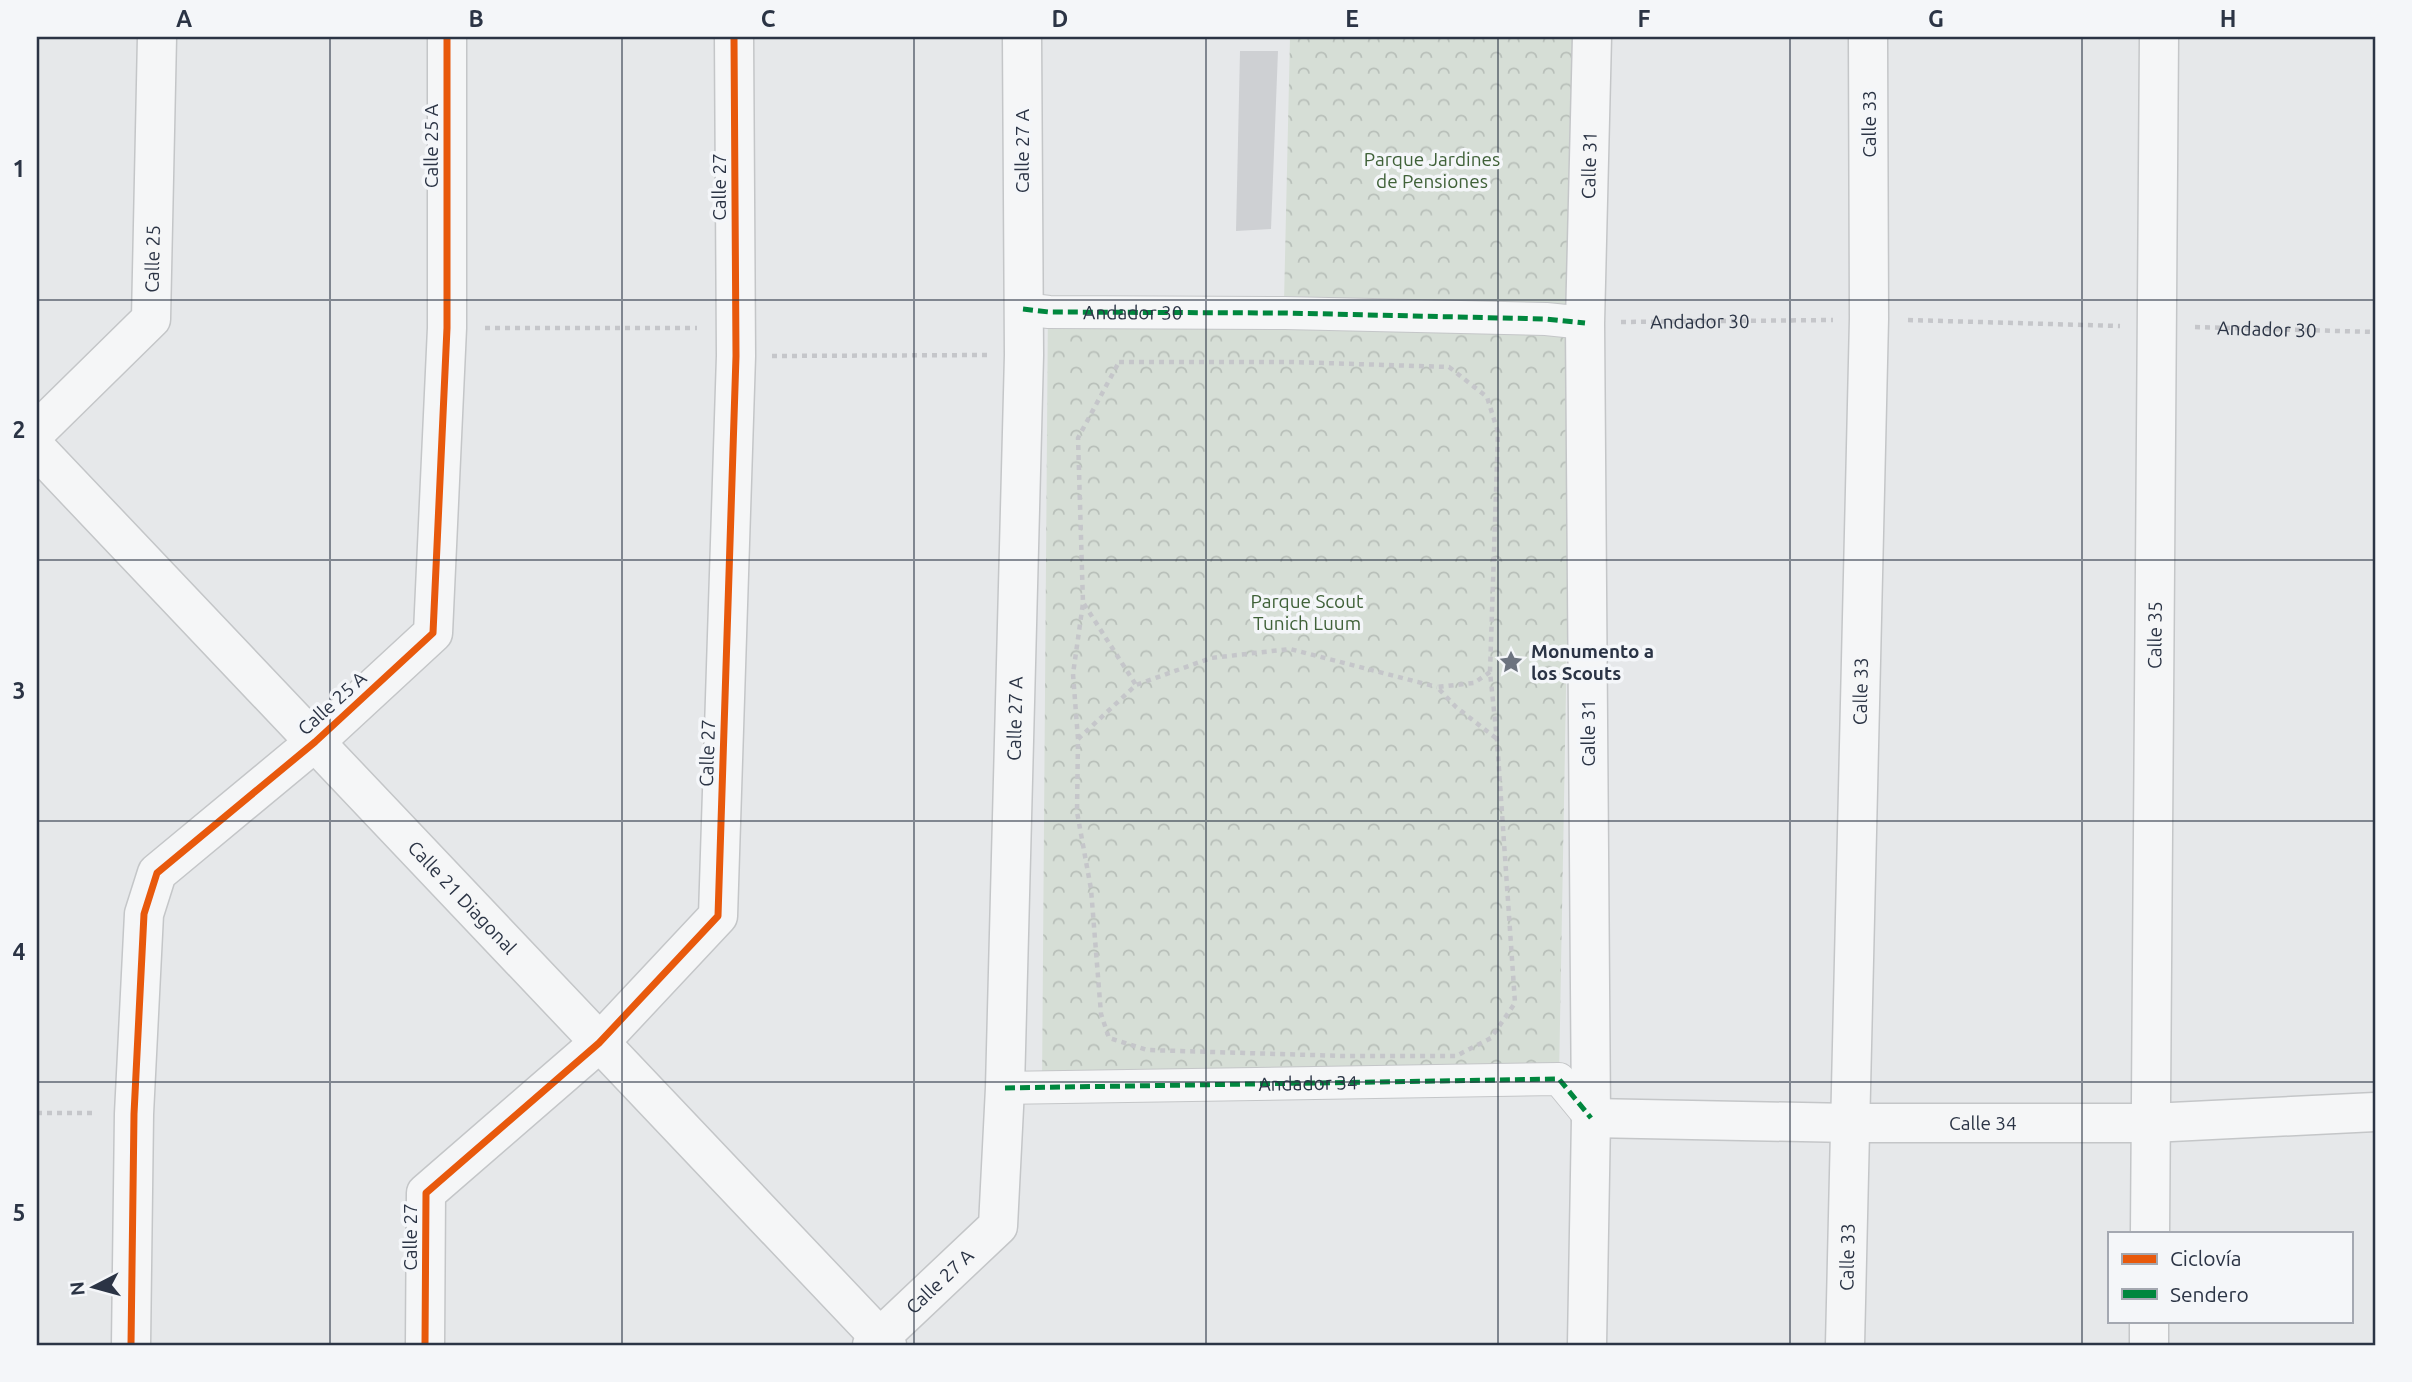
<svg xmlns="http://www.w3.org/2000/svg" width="2412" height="1382" font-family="Ubuntu,sans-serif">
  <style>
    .park { fill: url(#park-crowns) }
    .building { fill: #ced0d3 }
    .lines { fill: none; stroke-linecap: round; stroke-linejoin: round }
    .pedestrian-casing { stroke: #c4c6c8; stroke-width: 34 }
    .minor-casing { stroke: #c4c6c8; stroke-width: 41 }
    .tertiary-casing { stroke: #c4c6c8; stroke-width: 41 }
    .path { stroke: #c5c6ca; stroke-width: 4.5; stroke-dasharray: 5 5; stroke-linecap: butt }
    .pedestrian { stroke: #f5f6f7; stroke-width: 32 }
    .minor { stroke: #f5f6f7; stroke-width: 38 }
    .tertiary { stroke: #f5f6f7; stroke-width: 38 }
    .quiet { stroke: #00873e; stroke-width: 5; stroke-dasharray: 10 5; stroke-linecap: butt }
    .cycleway-casing { stroke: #f4f6f9; stroke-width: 11 }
    .cycleway { stroke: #e8590c; stroke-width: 7 }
    .grid { fill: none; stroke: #2b3445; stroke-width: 2; stroke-opacity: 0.55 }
    .labels { text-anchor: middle; stroke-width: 7; stroke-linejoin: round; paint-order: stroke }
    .street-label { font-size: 19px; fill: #2b3445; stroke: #f4f6f9 }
    .park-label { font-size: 19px; fill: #3f6138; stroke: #f4f6f9 }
    .poi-label { font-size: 19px; font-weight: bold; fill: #2b3445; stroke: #f4f6f9; text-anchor: start }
    .neatline { fill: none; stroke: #2b3445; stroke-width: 2.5 }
    .grid-label { font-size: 23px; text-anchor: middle; font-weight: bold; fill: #2b3445 }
  </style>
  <defs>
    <pattern id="park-crowns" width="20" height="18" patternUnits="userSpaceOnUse" patternTransform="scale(1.75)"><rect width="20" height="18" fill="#d6ded6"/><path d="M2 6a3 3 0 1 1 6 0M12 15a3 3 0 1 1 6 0" fill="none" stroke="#b8bfb9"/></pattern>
  </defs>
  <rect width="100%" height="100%" fill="#e6e8ea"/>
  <path class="park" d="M1290,37H1581L1573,303L1559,1079L1042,1088L1048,301L1284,302Z"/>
  <path class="building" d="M1240,51H1278L1271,229L1236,231Z"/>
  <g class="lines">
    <g class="pedestrian-casing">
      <g id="pedestrian">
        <path id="s3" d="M1023,309L1049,312L1285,313L1546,319L1585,323"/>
        <path d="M1005,1088L1559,1079L1591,1118"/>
      </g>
    </g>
    <g class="minor-casing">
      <g id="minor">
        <path id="s4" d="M37,431L151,319L157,37"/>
        <path id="s5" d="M1591,1118L1850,1123H2151L2375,1112"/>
        <path id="s6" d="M2150,1233L2159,37"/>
        <path d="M131,1345L134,1114L144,914L157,873L315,742L433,633L447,328V37"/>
        <path d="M425,1345L426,1193L599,1043L718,916L736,356L734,37"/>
        <path id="s7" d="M872,1345L998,1226L1005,1088L1024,355L1022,37"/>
        <path id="s8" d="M1587,1345L1591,1118L1585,323L1592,37"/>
        <path id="s9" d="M1845,1345L1869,319L1868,37"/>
        <path d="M2149,1345V1321"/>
      </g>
    </g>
    <g class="tertiary-casing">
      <g id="tertiary">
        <path id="s10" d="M37,449L887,1345"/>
      </g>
    </g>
    <g class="path">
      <path d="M1908,320L2120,326"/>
      <path id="s1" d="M1621,322L1833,320"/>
      <path id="s2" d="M2195,327L2375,332"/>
      <path d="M485,328H697"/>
      <path d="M772,356L988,355"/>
      <path d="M1119,362H1292L1449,367L1487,397L1498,432L1490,672L1497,740L1515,1003L1491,1038L1456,1056H1344L1147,1050L1109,1038L1101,1014L1091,889L1077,812L1078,739L1073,674L1083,603L1078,438Z"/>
      <path d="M1084,604L1136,685"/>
      <path d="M1490,672L1474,683L1437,687L1456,707L1497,739"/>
      <path d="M1078,739L1136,685L1211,658L1290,649L1437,687"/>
      <path d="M37,1113H95"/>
    </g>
    <use href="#pedestrian" class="pedestrian"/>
    <use href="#minor" class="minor"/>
    <use href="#tertiary" class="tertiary"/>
    <g class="quiet">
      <path d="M1023,309L1049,312L1285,313L1546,319L1585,323"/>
      <path id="s11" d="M1005,1088L1559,1079L1591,1118"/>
    </g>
    <g class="cycleway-casing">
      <g id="cycleway">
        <path d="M131,1345L134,1114L144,914L157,873L315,742L433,633L447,328V37"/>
        <path d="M425,1345L426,1193L599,1043L718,916L736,356L734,37"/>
      </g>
    </g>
    <use href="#cycleway" class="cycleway"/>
  </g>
  <path class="grid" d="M330,37V1345M622,37V1345M914,37V1345M1206,37V1345M1498,37V1345M1790,37V1345M2082,37V1345M37,300H2375M37,560H2375M37,821H2375M37,1082H2375"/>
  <defs>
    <g id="sight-bare" transform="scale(1.89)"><path d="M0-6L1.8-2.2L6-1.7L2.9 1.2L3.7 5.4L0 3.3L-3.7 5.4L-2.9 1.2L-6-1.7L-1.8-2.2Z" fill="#6c737f" stroke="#f4f6f9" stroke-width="2.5" paint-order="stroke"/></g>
  </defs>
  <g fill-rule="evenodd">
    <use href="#sight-bare" x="1511" y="662"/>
  </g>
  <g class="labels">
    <g class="street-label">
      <text transform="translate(1869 124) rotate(-90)" y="7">Calle 33</text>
      <text transform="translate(431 146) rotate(-90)" y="7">Calle 25 A</text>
      <text transform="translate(1022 151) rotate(-90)" y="7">Calle 27 A</text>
      <text dy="7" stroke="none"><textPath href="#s8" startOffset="1180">Calle 31</textPath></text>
      <text transform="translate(719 187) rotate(-90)" y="7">Calle 27</text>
      <text dy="7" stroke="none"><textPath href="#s4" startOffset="220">Calle 25</textPath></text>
      <text dy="7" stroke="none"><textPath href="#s3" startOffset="110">Andador 30</textPath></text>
      <text dy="7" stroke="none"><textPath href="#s1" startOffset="79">Andador 30</textPath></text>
      <text dy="7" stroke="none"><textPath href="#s2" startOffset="72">Andador 30</textPath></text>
      <text dy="7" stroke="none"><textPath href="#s6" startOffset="598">Calle 35</textPath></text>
      <text dy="7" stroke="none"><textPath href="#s9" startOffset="654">Calle 33</textPath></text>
      <text transform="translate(332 703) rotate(-42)" y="7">Calle 25 A</text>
      <text dy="7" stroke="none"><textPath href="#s7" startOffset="681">Calle 27 A</textPath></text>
      <text transform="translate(1588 733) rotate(-90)" y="7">Calle 31</text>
      <text transform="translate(707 753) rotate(-88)" y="7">Calle 27</text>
      <text dy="7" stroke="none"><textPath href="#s10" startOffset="618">Calle 21 Diagonal</textPath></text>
      <text dy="7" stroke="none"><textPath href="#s11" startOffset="303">Andador 34</textPath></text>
      <text dy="7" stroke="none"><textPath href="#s5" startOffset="392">Calle 34</textPath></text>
      <text transform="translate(410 1237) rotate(-90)" y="7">Calle 27</text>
      <text dy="7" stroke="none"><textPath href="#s9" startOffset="88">Calle 33</textPath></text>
      <text dy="7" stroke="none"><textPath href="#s7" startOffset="93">Calle 27 A</textPath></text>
    </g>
    <g class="park-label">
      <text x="1432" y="166">Parque Jardines<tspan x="1432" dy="22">de Pensiones</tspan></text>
      <text x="1307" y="608">Parque Scout<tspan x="1307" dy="22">Tunich Luum</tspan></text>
    </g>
    <g class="poi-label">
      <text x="1531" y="658">Monumento a<tspan x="1531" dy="22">los Scouts</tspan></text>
    </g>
  </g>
  <rect width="2412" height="1382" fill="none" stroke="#f4f6f9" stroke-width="77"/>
  <rect x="2108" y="1232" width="245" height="91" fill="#f4f6f9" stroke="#a4a8b1" stroke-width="2"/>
  <rect x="2122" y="1254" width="35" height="10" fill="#e8590c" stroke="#a4a8b1" stroke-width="2"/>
  <text x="2170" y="1266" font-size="21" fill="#2b3445">Ciclovía</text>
  <rect x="2122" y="1289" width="35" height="10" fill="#00873e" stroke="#a4a8b1" stroke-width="2"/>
  <text x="2170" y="1302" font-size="21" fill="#2b3445">Sendero</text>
  <g transform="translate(94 1287) rotate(264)" stroke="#f4f6f9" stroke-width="5" paint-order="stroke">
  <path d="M0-5L12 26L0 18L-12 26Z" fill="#2b3445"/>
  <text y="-10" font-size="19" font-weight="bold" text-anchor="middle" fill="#2b3445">N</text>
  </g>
  <rect x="38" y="38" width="2336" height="1306" class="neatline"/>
  <g class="grid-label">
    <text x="184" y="27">A</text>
    <text x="476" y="27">B</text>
    <text x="768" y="27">C</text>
    <text x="1060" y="27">D</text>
    <text x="1352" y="27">E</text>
    <text x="1644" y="27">F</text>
    <text x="1936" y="27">G</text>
    <text x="2228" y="27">H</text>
    <text x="19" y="177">1</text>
    <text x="19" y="438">2</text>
    <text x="19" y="699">3</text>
    <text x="19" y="960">4</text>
    <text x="19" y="1221">5</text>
  </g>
</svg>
